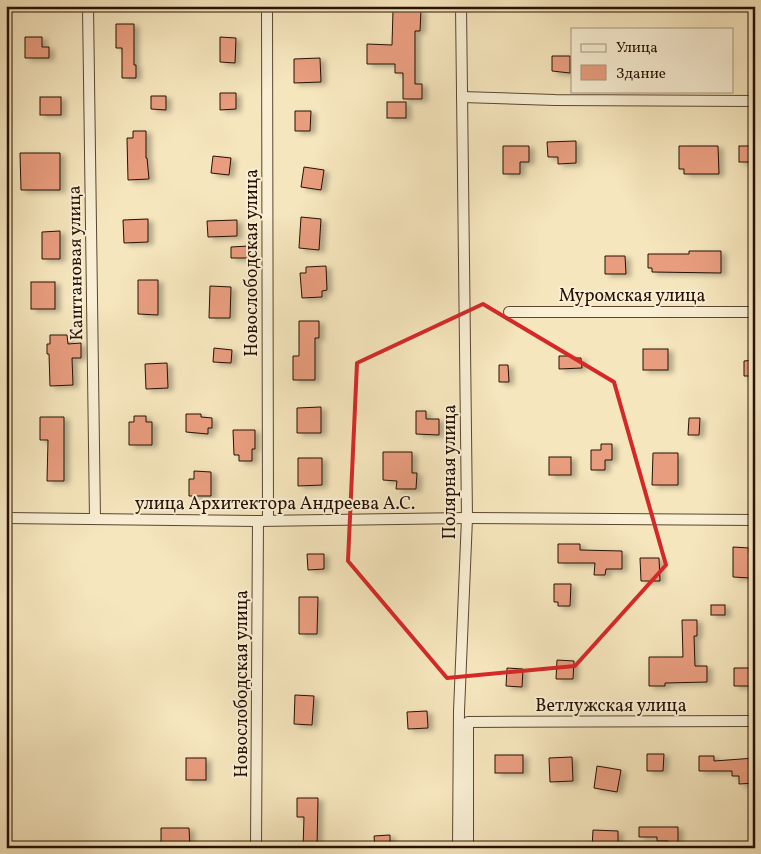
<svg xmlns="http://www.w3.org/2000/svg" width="761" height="854" font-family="Vollkorn,serif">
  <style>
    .building { fill: #e89d7e; stroke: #261002; filter: url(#shadow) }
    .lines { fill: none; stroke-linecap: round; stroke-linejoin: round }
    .street-casing { stroke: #5a4631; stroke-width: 12 }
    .street { stroke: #f9efd4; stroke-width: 10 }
    .marked { fill: none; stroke: #d62828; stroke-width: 4; stroke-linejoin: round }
    .labels { text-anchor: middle; stroke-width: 4; stroke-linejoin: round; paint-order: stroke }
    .street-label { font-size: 18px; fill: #261002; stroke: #f9efd4 }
  </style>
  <defs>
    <filter id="shadow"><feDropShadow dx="5" dy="2.5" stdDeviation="2.5" flood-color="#0004"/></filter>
  </defs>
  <rect width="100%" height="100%" fill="#f6e6bd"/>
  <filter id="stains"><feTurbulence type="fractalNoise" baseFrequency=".004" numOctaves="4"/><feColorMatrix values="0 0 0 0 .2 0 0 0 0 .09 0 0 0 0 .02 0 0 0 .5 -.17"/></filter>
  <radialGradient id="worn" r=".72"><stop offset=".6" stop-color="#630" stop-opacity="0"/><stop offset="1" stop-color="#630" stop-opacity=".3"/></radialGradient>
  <g class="building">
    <path d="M393,10H421L420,31H415V84H422V99H403V73H395V64H367V44L392,45Z"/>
    <path d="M116,24H134V65H136V78H122V48H116Z"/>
    <path d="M25,37H42V47H49V58H25Z"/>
    <path d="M220,37L236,38L235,63L220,62Z"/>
    <path d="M552,56H570V73L552,71Z"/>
    <path d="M320,58L321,82L294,83V59Z"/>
    <path d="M220,93H236V109L220,110Z"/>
    <path d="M151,96H166V110L151,109Z"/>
    <rect x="40" y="97" width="21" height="18"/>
    <rect x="387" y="102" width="19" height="16"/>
    <path d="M295,111H311L310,131H295Z"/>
    <path d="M133,131H146V158H147L149,179L128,180L127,138H133Z"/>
    <path d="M576,141V163L558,164V157H548L547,142Z"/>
    <path d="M503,146H529V162H520V174H503Z"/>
    <path d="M679,146H718L719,174H684V169H679Z"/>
    <rect x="739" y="146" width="16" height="16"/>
    <path d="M20,153H60V190H21Z"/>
    <path d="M213,156L231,158L229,175L211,173Z"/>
    <path d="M304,167L324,170L321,190L301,187Z"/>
    <path d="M301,217L321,219L319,250L299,248Z"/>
    <path d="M148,219V242L124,243L123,220Z"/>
    <path d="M237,220V236L208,237L207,221Z"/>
    <path d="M60,231V259H42V232Z"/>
    <path d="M249,246L250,258H231V247Z"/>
    <path d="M689,251H721V273L652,272V268H648V254H689Z"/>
    <path d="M605,256H625L626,274H605Z"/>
    <path d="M326,266L327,290L322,291V297L302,298L300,273H306V267Z"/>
    <path d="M138,280H158V315L138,314Z"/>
    <rect x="31" y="282" width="24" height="27"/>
    <path d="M210,286L231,287L230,318H209Z"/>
    <path d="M299,321H319V338H315V380H293V356H299Z"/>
    <path d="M50,335H67L68,344L81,343V358H72L73,385L50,386L49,354H47V344H50Z"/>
    <path d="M214,348L232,350L231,363L213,362Z"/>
    <rect x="643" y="349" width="25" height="21"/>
    <path d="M559,356H572V358H581L582,368L559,369Z"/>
    <path d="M755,360V376H744V361Z"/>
    <path d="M167,363L168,388L146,389L145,364Z"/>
    <path d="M499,365H508L509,382H499Z"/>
    <path d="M321,407V433H297V408Z"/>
    <path d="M416,411H426V419H439V435L416,434Z"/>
    <path d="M186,414H201V417L212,418V428H208V434L186,432Z"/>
    <path d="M134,416H146V422H152V445H129V422H134Z"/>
    <path d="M40,417H64V481H47L48,440H40Z"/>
    <path d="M689,418H700L699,435H688Z"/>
    <path d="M233,430H255V449H252V461H239V455H234Z"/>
    <path d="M601,444H612V460H605V470H591V450H601Z"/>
    <path d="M383,452H412V473H417L416,489H396L397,481L383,480Z"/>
    <path d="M653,453H678V485H652Z"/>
    <rect x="549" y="457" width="22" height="18"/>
    <path d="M298,458H322V485L298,486Z"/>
    <path d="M194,471L211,472V496H189V479H194Z"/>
    <path d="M558,544H580V550L622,551V569H606L605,575H594L595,563H558Z"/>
    <path d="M733,547L749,548V553H751L750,578L733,577Z"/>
    <path d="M307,554H324V569L308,570Z"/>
    <path d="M640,558H659L660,581H641Z"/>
    <path d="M554,584H571L570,606H558V602H554Z"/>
    <path d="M299,597H318L317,634H299Z"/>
    <rect x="711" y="605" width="14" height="10"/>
    <path d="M682,620H697V636H694L695,666H707V682L665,683V686H649V657H683Z"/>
    <path d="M557,660L574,661L573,679H556Z"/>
    <path d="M507,668L523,669L522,687L506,686Z"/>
    <path d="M734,668H750L751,686H734Z"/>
    <path d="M295,695L314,696L312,725L294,724Z"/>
    <path d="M427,711L428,728L408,729L407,712Z"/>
    <path d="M647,754H664L663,771H647Z"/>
    <rect x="495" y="755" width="28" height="18"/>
    <path d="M699,756H714V761L755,758V783L739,784V776H732V771H699Z"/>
    <path d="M572,757L573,781L550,782L549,758Z"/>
    <rect x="186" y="758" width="20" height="22"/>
    <path d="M597,766L621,770L617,792L594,788Z"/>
    <path d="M297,798H318L317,848H303L304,817H297Z"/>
    <path d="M639,827H678V848H668V841H657V837H639Z"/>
    <path d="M161,828H189L190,847H161Z"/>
    <path d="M593,830L618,831V844H609V848H592Z"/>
    <path d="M390,835V848H375L374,836Z"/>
  </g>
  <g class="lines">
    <g class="street-casing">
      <g id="street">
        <path d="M88,6L95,519"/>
        <path d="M267,6L268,520"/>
        <path d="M462,97L555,100L755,101"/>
        <path d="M509,312H755"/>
        <path d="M6,518L258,521L467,518L755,520"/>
        <path d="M256,848L258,521"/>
        <path d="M458,848L459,711L467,518L461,6"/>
        <path d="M468,848V722L755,721"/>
      </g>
    </g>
    <use href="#street" class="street"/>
  </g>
  <path class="marked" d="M483,304L614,382L666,565L575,666L447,678L348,561L357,363Z"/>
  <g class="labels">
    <g class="street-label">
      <text transform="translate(75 263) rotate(-91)" y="6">Каштановая улица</text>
      <text transform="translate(251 263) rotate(-90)" y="6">Новослободская улица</text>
      <text x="632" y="301">Муромская улица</text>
      <text transform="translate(449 472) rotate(-90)" y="6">Полярная улица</text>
      <text x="275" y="509">улица Архитектора Андреева А.С.</text>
      <text transform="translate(241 684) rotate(-90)" y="6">Новослободская улица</text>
      <text x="611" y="711">Ветлужская улица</text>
    </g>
  </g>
  <rect width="761" height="854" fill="none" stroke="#f6e6bd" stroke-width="25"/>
  <rect x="8" y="8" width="746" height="839" fill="none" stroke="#261002" stroke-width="2.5"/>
  <rect x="12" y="12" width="736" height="829" fill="none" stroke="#261002"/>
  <rect x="571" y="28" width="162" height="65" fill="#f9efd4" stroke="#a59680"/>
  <rect x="581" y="44" width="25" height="8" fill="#f9efd4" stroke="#a59680"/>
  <text x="616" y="52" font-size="15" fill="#261002">Улица</text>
  <rect x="581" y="65" width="25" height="15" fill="#e89d7e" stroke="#a59680"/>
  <text x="616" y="78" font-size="15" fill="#261002">Здание</text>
  <rect width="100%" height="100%" filter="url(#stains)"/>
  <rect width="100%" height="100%" fill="url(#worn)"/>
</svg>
